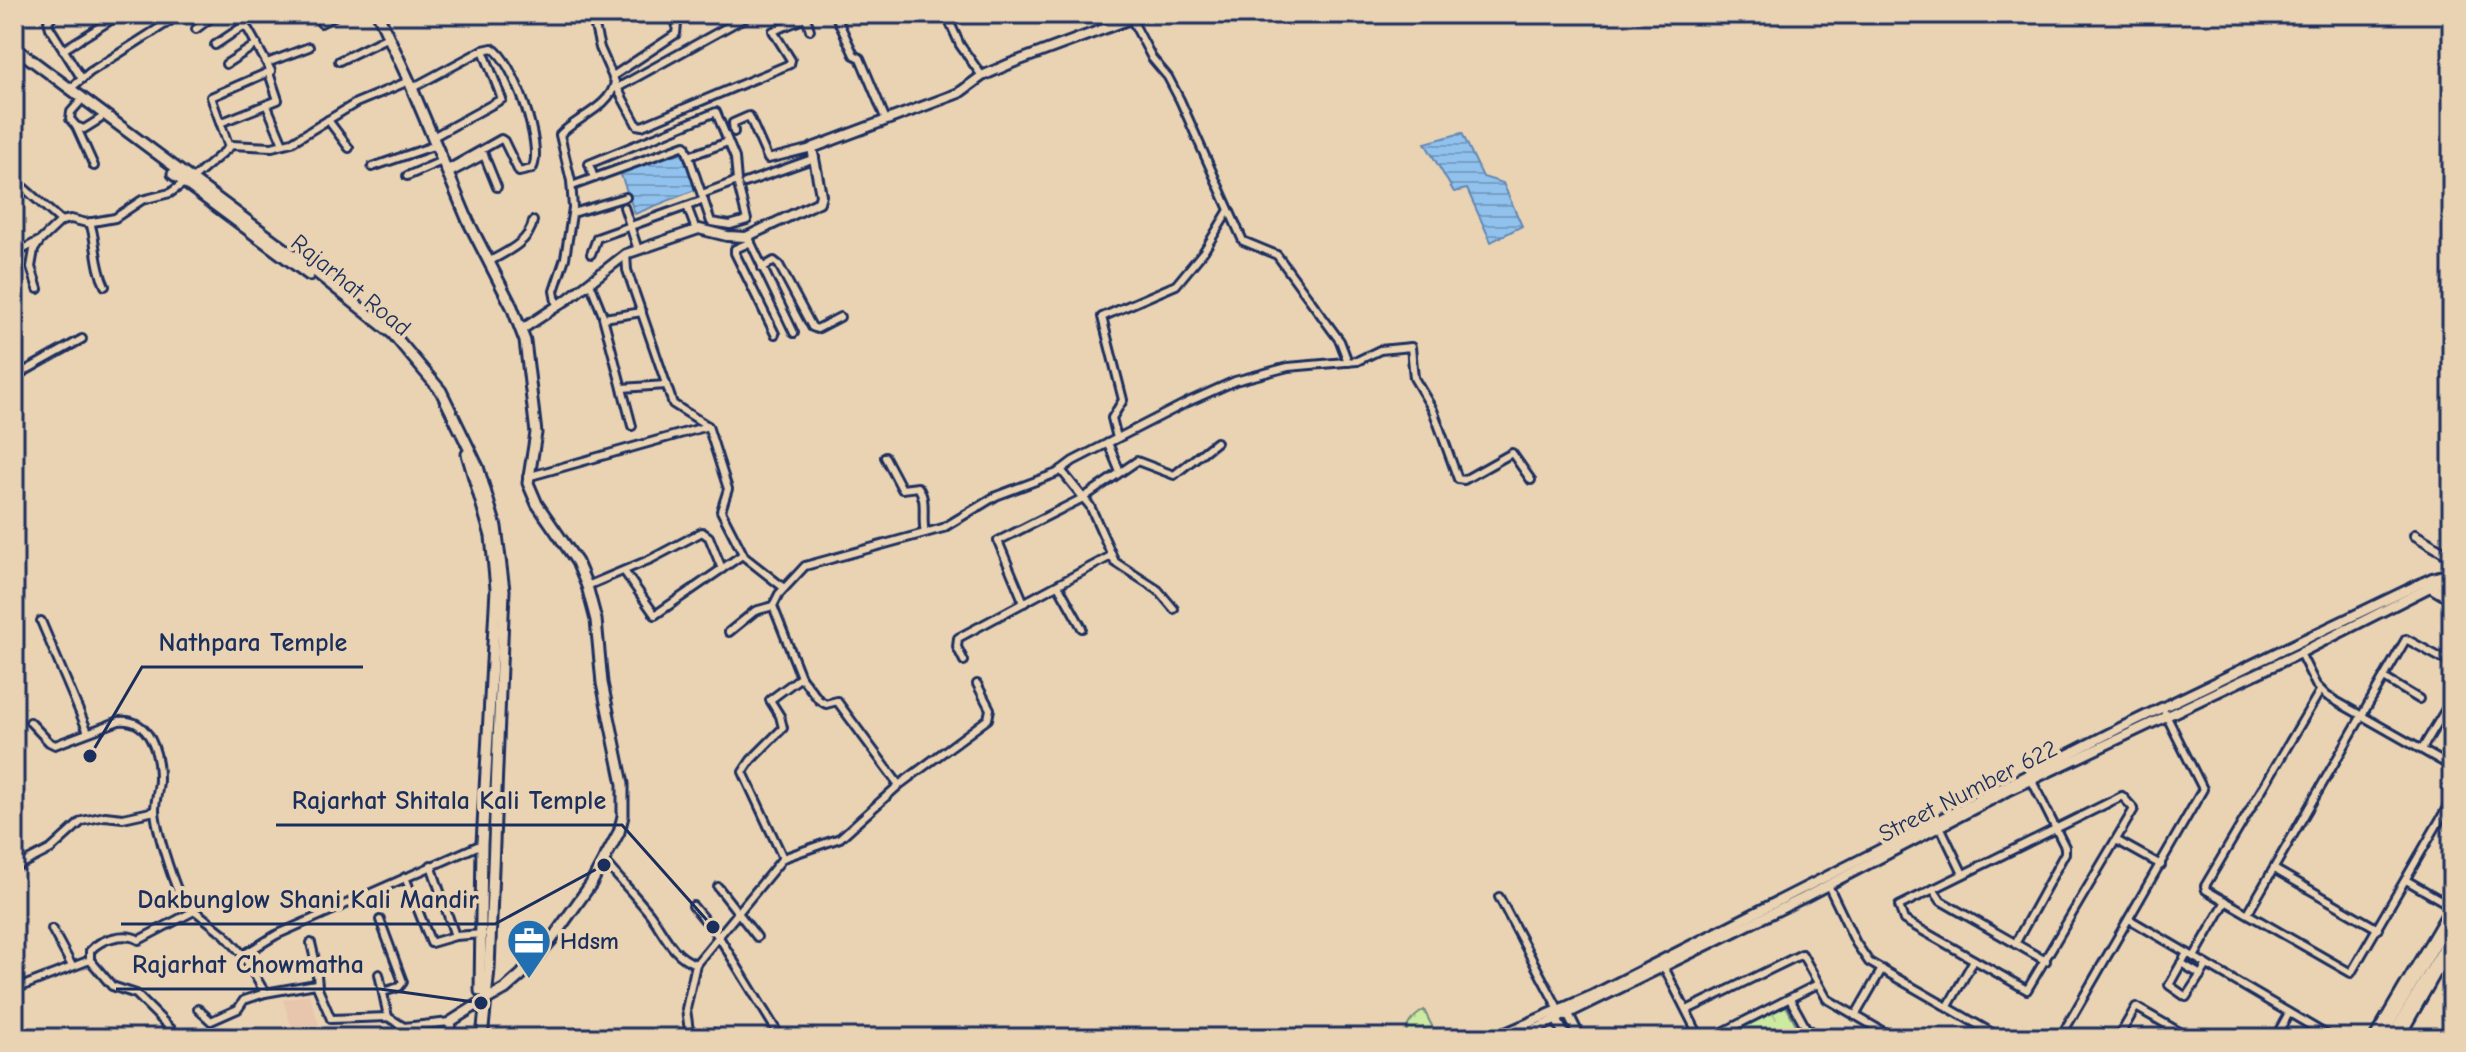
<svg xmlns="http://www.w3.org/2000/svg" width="2466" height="1052" font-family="'Comic Neue',sans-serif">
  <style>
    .built { fill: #e8c6ae }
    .park { fill: url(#park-crowns); stroke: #748c80; stroke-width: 2 }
    .water { fill: url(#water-rules); stroke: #6287b4; stroke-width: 2 }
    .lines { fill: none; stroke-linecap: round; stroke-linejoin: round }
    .street-casing { stroke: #1b2f5e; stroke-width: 12 }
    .secondary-casing { stroke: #1b2f5e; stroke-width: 14 }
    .primary-casing { stroke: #1b2f5e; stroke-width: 15 }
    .street { stroke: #ead3b3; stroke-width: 6 }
    .secondary { stroke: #ead3b3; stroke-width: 8 }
    .primary { stroke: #ead3b3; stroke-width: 9 }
    .labels { text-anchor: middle; stroke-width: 8; stroke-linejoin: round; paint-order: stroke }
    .street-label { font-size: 24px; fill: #1b2f5e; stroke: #ead3b3 }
    .poi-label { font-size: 24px; font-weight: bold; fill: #1b2f5e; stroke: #ead3b3; text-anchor: start }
    .leader { fill: none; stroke: #1b2f5e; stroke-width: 3 }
    .callout-dot { fill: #1b2f5e; stroke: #ead3b3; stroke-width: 3 }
    .callout-label { font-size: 26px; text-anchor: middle; font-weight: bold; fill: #1b2f5e; stroke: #ead3b3; stroke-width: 8; stroke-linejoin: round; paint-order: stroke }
  </style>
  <defs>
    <pattern id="park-crowns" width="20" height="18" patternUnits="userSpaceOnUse" patternTransform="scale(2)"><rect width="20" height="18" fill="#cdeaa1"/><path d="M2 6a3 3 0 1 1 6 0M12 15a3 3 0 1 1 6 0" fill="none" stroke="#afc98d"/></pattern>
    <pattern id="water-rules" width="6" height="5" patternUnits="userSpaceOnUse" patternTransform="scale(2)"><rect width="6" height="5" fill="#91c2ed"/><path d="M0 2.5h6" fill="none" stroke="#769ec3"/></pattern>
  </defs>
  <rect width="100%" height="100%" fill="#ead3b3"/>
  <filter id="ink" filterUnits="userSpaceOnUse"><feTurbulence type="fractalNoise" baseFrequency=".0125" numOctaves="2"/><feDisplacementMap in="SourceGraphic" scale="16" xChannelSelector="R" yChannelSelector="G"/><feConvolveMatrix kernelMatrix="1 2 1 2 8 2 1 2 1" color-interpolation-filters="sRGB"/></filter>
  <g filter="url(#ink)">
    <path class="built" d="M309,994L323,1036L295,1038L283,1000Z"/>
    <g class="park">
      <path d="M1786,1006L1799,1030L1794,1038H1722Z"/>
      <path d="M1424,1010L1438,1038H1406C1405,1024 1413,1017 1424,1010Z"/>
    </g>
    <g class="water">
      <path d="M1462,133L1483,177L1503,183L1522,226L1491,242L1467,189L1454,192L1425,143Z"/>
      <path d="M683,147L695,190L635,214L620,172Z"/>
    </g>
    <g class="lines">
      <g class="street-casing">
        <g id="street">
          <path d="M55,14L48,21L50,28L82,79"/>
          <path d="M835,14L854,55L860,58L886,120"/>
          <path d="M946,14L960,45L982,76"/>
          <path d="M806,17L810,30"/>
          <path d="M1131,18L1152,58L1168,77L1180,100L1243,241L1277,255L1340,341L1348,362"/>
          <path d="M321,23L338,14"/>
          <path d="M196,29L216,14"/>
          <path d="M215,45L245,25"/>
          <path d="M63,50L111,20"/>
          <path d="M339,61L388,37"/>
          <path d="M267,63L309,47"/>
          <path d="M226,64L257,44"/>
          <path d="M613,76L676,34L677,24L670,14"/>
          <path d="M615,84L637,125L642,126L790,64L791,60L773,31L806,18"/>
          <path d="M412,88L483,50L492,48C513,59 545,148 532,169L519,172L504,141L501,139L446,170"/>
          <path d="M617,88L751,14"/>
          <path d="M70,89L90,72L170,21L173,14"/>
          <path d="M79,103L71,112L70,119L76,126L84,129L100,119"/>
          <path d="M267,106L283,144"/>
          <path d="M328,120L349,148"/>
          <path d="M220,123L278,100L269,73"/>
          <path d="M76,126L94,166"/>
          <path d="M734,132L733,123L749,116L768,159L812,148"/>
          <path d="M433,137L502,99L483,50"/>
          <path d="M229,147L211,97L271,71L249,31L236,14"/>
          <path d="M689,156L728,142"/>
          <path d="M372,167L436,145"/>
          <path d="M448,174L484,155L497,187"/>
          <path d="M407,176L442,161"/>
          <path d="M594,178L589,164L716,112L735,158L737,181L702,194"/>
          <path d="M14,179L61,221"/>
          <path d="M189,182L232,145L272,147L292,142L356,103L409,81"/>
          <path d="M745,183L815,158"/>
          <path d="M572,186L685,145L711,222L730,225L747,220L737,181"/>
          <path d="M687,206L696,230"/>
          <path d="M624,207L638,250"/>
          <path d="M573,213L626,197"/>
          <path d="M90,222C97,244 95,266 105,286"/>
          <path d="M749,239L794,333"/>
          <path d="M751,242L735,249V253L775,334"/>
          <path d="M14,254L39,241"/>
          <path d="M591,254L597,238L704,200"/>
          <path d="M626,254L627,270L673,404L708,426L728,489L721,511L744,556"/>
          <path d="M488,262C505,253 530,242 533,221"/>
          <path d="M762,268L774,261L779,265L812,327L817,329L840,317"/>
          <path d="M590,283L604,318L642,312"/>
          <path d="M38,289L31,267L34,250L40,241L61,221L71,219L87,223L115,218L142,200L170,193L184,183"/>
          <path d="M557,307L554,291L565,258L573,208L571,181L560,135C575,118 611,107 615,82L600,48L592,14"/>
          <path d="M603,317L632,426"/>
          <path d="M14,377L82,339"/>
          <path d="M622,388L666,385"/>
          <path d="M1117,438L1112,418L1123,400L1102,317L1176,285L1204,251L1229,210"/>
          <path d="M1108,443L1120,472"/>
          <path d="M885,457L902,489L918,487C928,501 921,516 925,533"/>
          <path d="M1061,470L1090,506L1115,562L1158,590L1174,609"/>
          <path d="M527,477L708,426"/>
          <path d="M624,571L655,615L742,555L784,588"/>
          <path d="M1058,585L1082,628"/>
          <path d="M587,586L651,559L702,532L709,537L722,569"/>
          <path d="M1024,603L998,541L1083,498L1137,461L1174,475L1216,442"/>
          <path d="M41,621L88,732"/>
          <path d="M729,632L755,611L773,606"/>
          <path d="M2300,653L2316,685L2327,696L2452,767"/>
          <path d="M964,661L957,647L958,638L1111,556"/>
          <path d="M801,677L819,700L826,704L837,701L899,785"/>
          <path d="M2384,678L2419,699"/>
          <path d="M2320,691L2205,886L2206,890L2351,973L2452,799"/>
          <path d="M30,722L49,742L55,745L119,721C150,718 159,753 159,779C159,789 155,799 155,810C156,830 171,875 179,894L184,902L224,934L243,955"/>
          <path d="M2422,749L2452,699"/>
          <path d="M2122,796L2134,809L2027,990L1904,920L1899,906Z"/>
          <path d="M1940,826L1963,874"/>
          <path d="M2116,840L2161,865"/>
          <path d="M783,858L840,838L899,785L988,719L990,709L977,684"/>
          <path d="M604,861C619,879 636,896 650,914C664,933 672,956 696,964L783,858L743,772L751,760L783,728L780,716L770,700L801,677L773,606L779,594L805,566L943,528L996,496L1057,473L1073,461L1188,402L1235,381L1288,367L1357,361L1380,350L1411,347L1414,378L1433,410L1458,479L1464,480L1512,453L1531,480"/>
          <path d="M431,865L455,936"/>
          <path d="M14,868L51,849L82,821L105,816L123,818L155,811"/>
          <path d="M2274,869L2378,929"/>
          <path d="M405,877L431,943L455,936L483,934"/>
          <path d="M2406,880L2451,906"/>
          <path d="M1828,885L1856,943L1869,962L2001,1038"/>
          <path d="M718,887L757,937"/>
          <path d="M1933,889L1941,901L2046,961"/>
          <path d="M1499,897L1559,1010"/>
          <path d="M693,906L719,937L781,1038"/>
          <path d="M2248,913L2406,639L2452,664"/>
          <path d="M2129,919L2332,1038"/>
          <path d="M380,920L403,982L399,987L383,992"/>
          <path d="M52,929L72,966"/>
          <path d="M311,943L316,964L318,986"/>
          <path d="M2015,944L2065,853V847L2032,781"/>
          <path d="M2187,953L2169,985L2186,997L2207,965"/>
          <path d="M2194,957L2226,901"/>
          <path d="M90,960V951C101,938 126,932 139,940L194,911"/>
          <path d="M2181,963L2201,975"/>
          <path d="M1663,965L1700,1038"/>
          <path d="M379,974L388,1017"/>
          <path d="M14,985L23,986L90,960L112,986L136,994L180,1038"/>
          <path d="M1790,999L1806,1028L1823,1038"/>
          <path d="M1947,1008L1974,960"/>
          <path d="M198,1009L211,1021L238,1009L244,1000L265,993"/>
          <path d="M1687,1010L1802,954L1827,999L1894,1038"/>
          <path d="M1855,1016L1882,969"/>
          <path d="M450,1022L404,1027L388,1017L331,1019L316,984L265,993L243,955L276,935L482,844"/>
          <path d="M714,1033L716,1038"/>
          <path d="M690,1038L686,1009L696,964"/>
          <path d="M1711,1038L1818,984"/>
          <path d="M2060,1038L2203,789L2165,713"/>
          <path d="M2118,1038L2136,1007L2190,1038"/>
          <path d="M2275,1038L2289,1013"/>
        </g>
      </g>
      <g class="secondary-casing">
        <g id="secondary">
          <path d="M521,330L568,299L626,254L699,229L727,236L746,237L819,202L821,195L812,148L959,93L982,76L1012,63L1128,20L1131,14"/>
          <path d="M2415,535L2452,557"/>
          <path d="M2436,581L2452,591"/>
          <path d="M2430,587L2452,600"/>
          <path d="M1567,1012L1580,1038"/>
          <path d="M1555,1017L1566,1038"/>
          <path d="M450,1038V1022L480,1003"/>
          <path d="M1494,1038L1591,996L2122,727L2432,578L2443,575L2452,577"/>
          <path d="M1518,1038L1803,898L2008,791L2300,653L2438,583"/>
          <path d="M2374,1038L2452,905"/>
          <path d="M2399,1038L2452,945"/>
        </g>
      </g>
      <g class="primary-casing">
        <g id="primary">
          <path d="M378,14L409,81L468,221L512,307L525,341L536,433L528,483L537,504L577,562L587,586L596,620L602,683L623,784V816L619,832L591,884L552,939L521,975L505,989L480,1003"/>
          <path d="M14,47L312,269L393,334L441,391L478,467L496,527L504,590L489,969L482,1038"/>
          <path d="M173,174L309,275"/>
          <path d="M467,454L491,536L496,589L482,844L480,991"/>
          <path d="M2381,1038L2452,915"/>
          <path d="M2391,1038L2452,934"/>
        </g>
      </g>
      <use href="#street" class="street"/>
      <use href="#secondary" class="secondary"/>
      <use href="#primary" class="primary"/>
    </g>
  </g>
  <defs>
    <g id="office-pin" transform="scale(2.3)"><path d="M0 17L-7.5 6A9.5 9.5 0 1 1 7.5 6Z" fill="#1f6fb2" stroke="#ead3b3"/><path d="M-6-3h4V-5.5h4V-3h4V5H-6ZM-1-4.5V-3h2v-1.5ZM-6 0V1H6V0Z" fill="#fff"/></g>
  </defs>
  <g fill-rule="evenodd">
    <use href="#office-pin" x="529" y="941"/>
  </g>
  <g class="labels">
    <g class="street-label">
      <text transform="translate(351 285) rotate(39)" y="8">Rajarhat Road</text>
      <text transform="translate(1968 791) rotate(-27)" y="8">Street Number 622</text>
    </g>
    <g class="poi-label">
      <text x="560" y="949">Hdsm</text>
    </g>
  </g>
  <path class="leader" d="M90 756L142 667H363M713 927L622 825H276M604 865L495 924H121M481 1003L380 989H116"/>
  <g class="callout-dot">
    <circle cx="90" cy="756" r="8"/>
    <circle cx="713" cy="927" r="8"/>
    <circle cx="604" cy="865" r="8"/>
    <circle cx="481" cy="1003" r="8"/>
  </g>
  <g class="callout-label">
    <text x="253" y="651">Nathpara Temple</text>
    <text x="449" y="809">Rajarhat Shitala Kali Temple</text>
    <text x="308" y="908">Dakbunglow Shani Kali Mandir</text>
    <text x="248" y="973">Rajarhat Chowmatha</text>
  </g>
  <rect width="2466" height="1052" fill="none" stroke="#ead3b3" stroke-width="48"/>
  <rect x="24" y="24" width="2418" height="1004" fill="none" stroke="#1b2f5e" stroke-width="3" filter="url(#ink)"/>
</svg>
